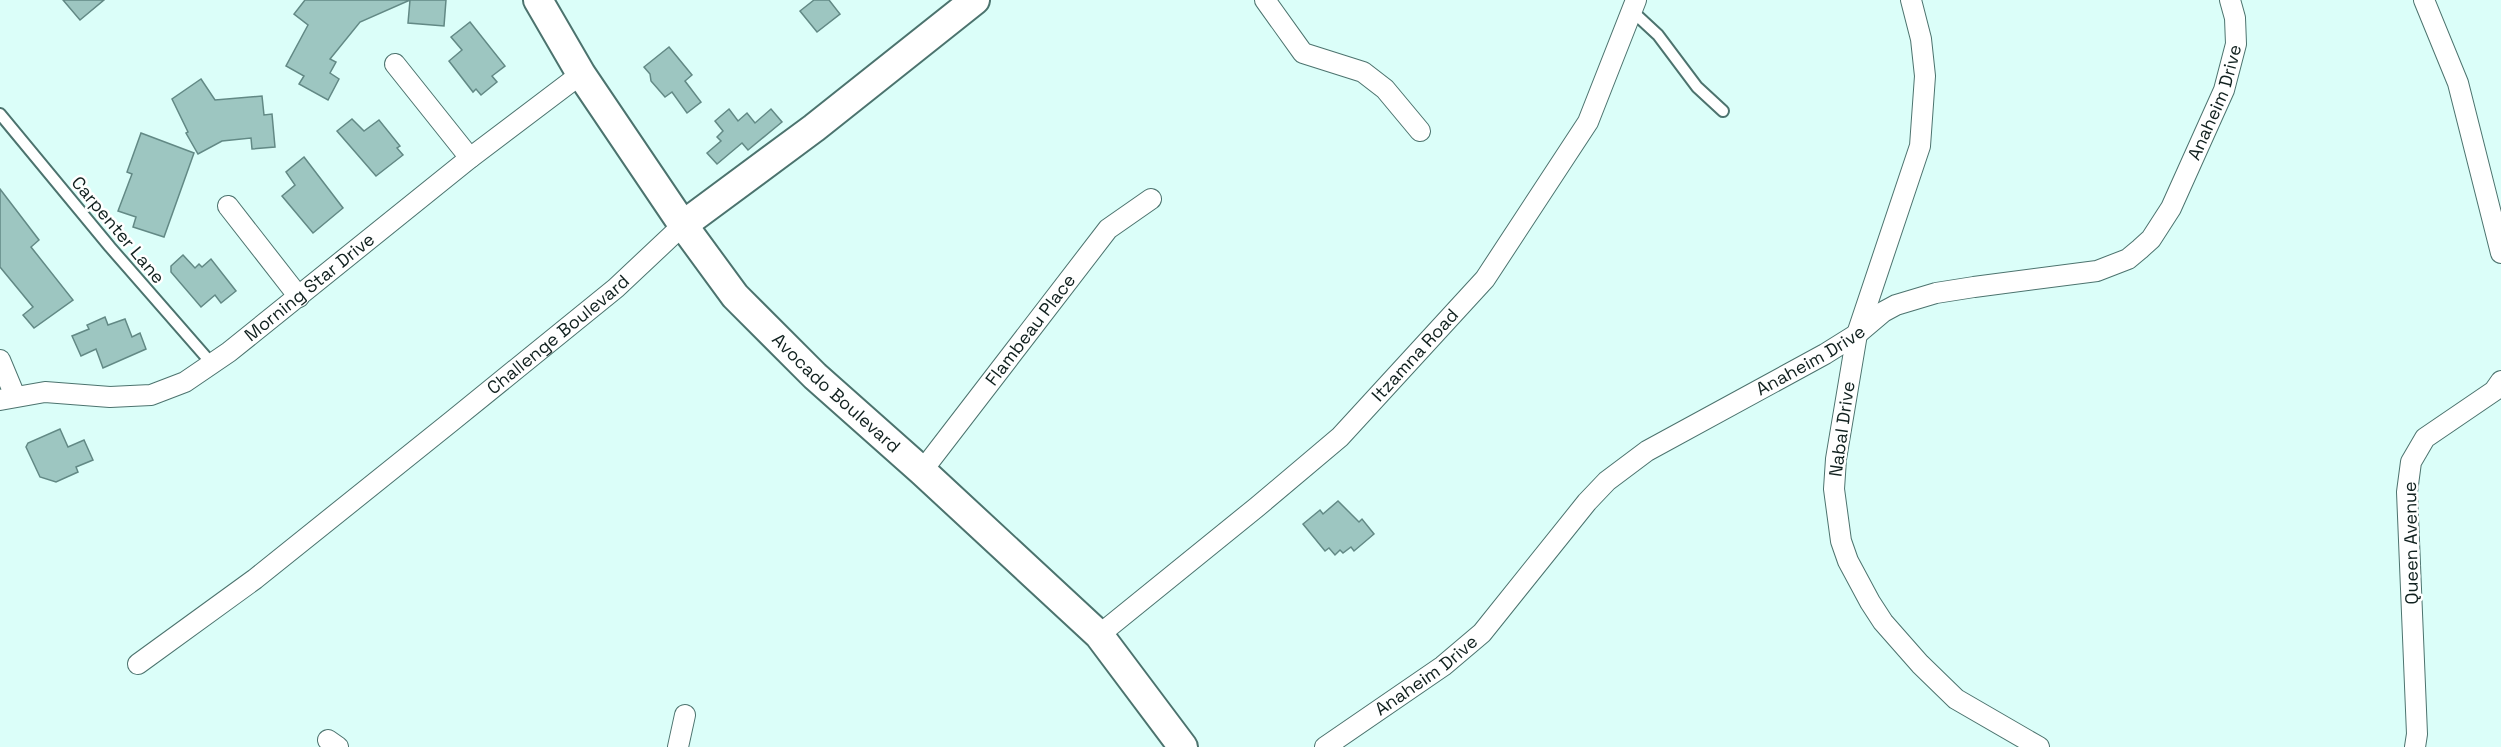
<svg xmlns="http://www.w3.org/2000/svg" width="2501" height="747" font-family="'Space Grotesk',sans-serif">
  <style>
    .building { fill: #9dc6c1; stroke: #628985; stroke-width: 1.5 }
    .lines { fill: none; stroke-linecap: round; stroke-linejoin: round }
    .lane-casing { stroke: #4c736e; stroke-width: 14 }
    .street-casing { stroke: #4c736e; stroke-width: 22 }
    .secondary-casing { stroke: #4c736e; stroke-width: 32 }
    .lane { stroke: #fff; stroke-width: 10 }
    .street { stroke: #fff; stroke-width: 20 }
    .secondary { stroke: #fff; stroke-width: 28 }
    .labels { text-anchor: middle; stroke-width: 5; stroke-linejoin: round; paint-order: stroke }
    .street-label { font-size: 18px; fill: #10201e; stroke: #fff }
  </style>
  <rect width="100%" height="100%" fill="#dbfef9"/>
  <g class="building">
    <path d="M63,0H104L80,20Z"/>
    <path d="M305,0H446L444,26L408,23L410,0L360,22L330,59L336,62L330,73L339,79L328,100L299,84L304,76L286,66L308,25L294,14Z"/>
    <path d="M814,0H829L840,14L817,32L800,11Z"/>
    <path d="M470,22L505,66L492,76L497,82L481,95L476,89L473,92L449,61L462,50L451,37Z"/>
    <path d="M669,47L692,75L685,81L701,102L687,113L672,92L665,97L651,81L650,74L644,67Z"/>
    <path d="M201,79L215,100L262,96L264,115L272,114L275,147L252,149L251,138L222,141L198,154L186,133L188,132L172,99Z"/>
    <path d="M729,109L738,121L747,113L755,123L771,109L782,122L748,150L742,143L717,164L707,153L721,141L717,137L723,131L715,121Z"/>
    <path d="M352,119L364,131L379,120L400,146L397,148L403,155L376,176L337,131Z"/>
    <path d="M141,133L194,153L164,237L133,227L136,217L118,211L132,174L127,172Z"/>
    <path d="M304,157L343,208L313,233L282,196L295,185L286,172Z"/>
    <path d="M0,189L39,240L31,247L73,300L34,328L23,315L33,307L0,267Z"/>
    <path d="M183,255L195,268L199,264L202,267L211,259L236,291L221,303L215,295L201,307L171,272V266Z"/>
    <path d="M105,317L108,325L125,319L132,337L140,333L146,349L103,368L96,349L81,356L72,336L89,329L87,325Z"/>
    <path d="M60,429L68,447L84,440L93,460L76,467L78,472L56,482L40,477L26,447L28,443Z"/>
    <path d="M1338,501L1359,522L1362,519L1374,534L1354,551L1351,547L1343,553L1340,550L1335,555L1329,548L1325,551L1303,524L1320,510L1323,514Z"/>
  </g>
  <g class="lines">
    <g class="lane-casing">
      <g id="lane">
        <path d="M1631,10L1658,35L1697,87L1723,111"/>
        <path d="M0,114L110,247L213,365"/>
      </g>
    </g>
    <g class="street-casing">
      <g id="street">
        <path d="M1265,0L1303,53L1363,72L1385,89L1420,131"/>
        <path d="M1911,0L1921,39L1925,76L1920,146L1857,334L1836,459L1834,489L1841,541L1848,561L1870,602L1883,622L1920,664L1956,699L2039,747"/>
        <path d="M2424,0L2458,83L2501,253"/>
        <path d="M395,64L470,158"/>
        <path d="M228,206L299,297"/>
        <path d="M0,360L15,396"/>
        <path id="s1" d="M0,400L45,392L110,397L151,395L185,382L229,352L470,158L581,74"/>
        <path id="s2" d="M922,471L1108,229L1151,199"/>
        <path id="s3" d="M1099,635L1257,507L1340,437L1485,279L1588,122L1636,0"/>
        <path id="s4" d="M138,664L255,579L452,421L616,288L683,225"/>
        <path d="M328,740L338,747"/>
        <path d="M678,747L685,715"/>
        <path id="s5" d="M1325,747L1443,666L1482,633L1587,502L1607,481L1647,451L1825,354L1857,334L1883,312L1896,305L1936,293L1974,287L2097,271L2128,259L2140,249L2151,239L2171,208L2224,90L2236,44L2235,18L2230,0"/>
        <path d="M2415,747L2417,734L2407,492L2411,462L2425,438L2494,391L2501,381"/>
      </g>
    </g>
    <g class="secondary-casing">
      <g id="secondary">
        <path id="s6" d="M538,0L581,74L683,225L735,296L815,376L922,471L1099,635L1183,747"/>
        <path d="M683,225L814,128L975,0"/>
      </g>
    </g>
    <use href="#lane" class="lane"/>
    <use href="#street" class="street"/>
    <use href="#secondary" class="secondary"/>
  </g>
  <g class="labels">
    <g class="street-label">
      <text dy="6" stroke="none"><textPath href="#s5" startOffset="1150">Anaheim Drive</textPath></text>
      <text transform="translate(118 230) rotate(50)" y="6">Carpenter Lane</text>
      <text dy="6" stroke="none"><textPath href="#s1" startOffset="345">Morning Star Drive</textPath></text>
      <text dy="6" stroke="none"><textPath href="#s2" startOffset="178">Flambeau Place</textPath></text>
      <text dy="6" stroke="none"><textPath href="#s4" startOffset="534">Challenge Boulevard</textPath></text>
      <text dy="6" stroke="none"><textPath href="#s3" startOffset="423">Itzamna Road</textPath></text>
      <text dy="6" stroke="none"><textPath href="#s5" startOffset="628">Anaheim Drive</textPath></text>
      <text dy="6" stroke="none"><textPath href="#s6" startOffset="496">Avocado Boulevard</textPath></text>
      <text transform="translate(1842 429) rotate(-82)" y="6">Nabal Drive</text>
      <text transform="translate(2411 543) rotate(-91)" y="6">Queen Avenue</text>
      <text dy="6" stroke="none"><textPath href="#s5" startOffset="124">Anaheim Drive</textPath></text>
    </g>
  </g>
</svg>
